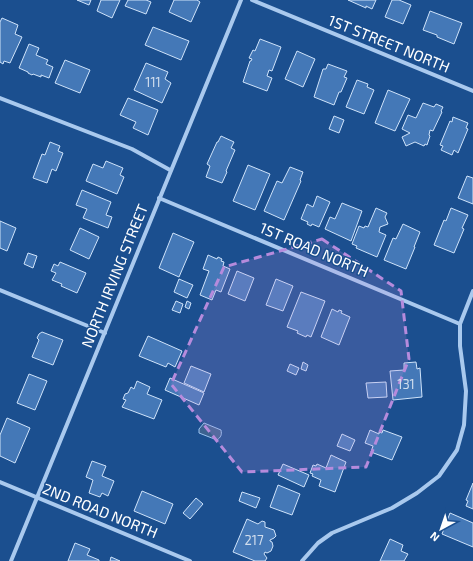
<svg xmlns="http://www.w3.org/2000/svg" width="473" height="561" font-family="'Exo 2',sans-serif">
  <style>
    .water { fill: #3c6290; stroke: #9cc4f0 }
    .building { fill: #4478b7; stroke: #cfe3fa }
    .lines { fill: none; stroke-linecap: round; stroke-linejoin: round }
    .street { stroke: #a9c9ee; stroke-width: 4 }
    .marked { fill: #b68bdc; fill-opacity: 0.2; stroke: #b68bdc; stroke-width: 3; stroke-dasharray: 8 5; stroke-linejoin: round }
    .labels { text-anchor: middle; stroke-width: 3; stroke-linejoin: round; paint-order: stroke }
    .number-label { font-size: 13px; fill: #d0dded }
    .street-label { font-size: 15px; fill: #fff; stroke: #1b4f8f }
  </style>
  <rect width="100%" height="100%" fill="#1b4f8f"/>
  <path class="water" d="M204,423L221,430C222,435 221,437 217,440L199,433V429Z"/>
  <g class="building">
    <path d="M77,0H91L89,5Z"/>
    <path d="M101,0H120L112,18L97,11Z"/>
    <path d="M128,0H146L151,2L146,14L125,6Z"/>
    <path d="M174,0H197L200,2L191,22L169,12Z"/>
    <path d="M348,0H376L372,9L366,6V8Z"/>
    <path d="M392,0H399L411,5L403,24L385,17Z"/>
    <path d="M430,11L462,23L454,44L437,37V35L423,30Z"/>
    <path d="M2,18L18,25L15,34L22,37L10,63L4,61L3,64L0,62V22Z"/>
    <path d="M153,27L189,41L181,60L145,45Z"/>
    <path d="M260,39L281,47L272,71L269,70L267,76L272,78L267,91L243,82L250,61H251L252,59L249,58L253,50L255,51Z"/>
    <path d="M29,44L39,48L36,55L48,60L46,64L53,67L49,78L41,75V77L33,74L32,75L28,73V72L19,68Z"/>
    <path d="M297,51L315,59L303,87L285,79Z"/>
    <path d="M65,60L90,70L80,93L55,83Z"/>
    <path d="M146,63L168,72L165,79L171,83L162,103L134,90Z"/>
    <path d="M328,64L347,71L344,77L347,78L341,92H339L334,105L314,97L323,69H326Z"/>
    <path d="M357,80L368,84L367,87L374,90L364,114L346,107Z"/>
    <path d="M388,90L410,99L395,131L375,123Z"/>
    <path d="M128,98L158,110L148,135L133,128L136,122L120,115Z"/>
    <path d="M423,103L434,107L436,104L443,107L441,111L442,112L433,131L430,130L429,135L430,136L427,145L425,144L424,146L415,142L406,146L402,137L410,133L402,129L408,115L416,118Z"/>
    <path d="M334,116L344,120L339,133L329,129Z"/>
    <path d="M453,117L468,123L466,128L468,129L458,153L454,150L452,155L441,150L443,146L440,145L450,121L452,122Z"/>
    <path d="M221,136L234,142L231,148L235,150L226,171L227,172L222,183L206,177L210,166L207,164L217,142H218Z"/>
    <path d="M50,142L60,146L58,151L63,153L56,171L52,169L47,183L33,178L42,154L45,155Z"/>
    <path d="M106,161L123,168L120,175L124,177L117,194L86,181L93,164L103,168Z"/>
    <path d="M248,165L270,174L255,210L233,201Z"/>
    <path d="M290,167L303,172L300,180L301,181L284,220L264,211L277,181L282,183Z"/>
    <path d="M467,176L473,178V204L458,198Z"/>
    <path d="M82,190L111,202L106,215L112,217L108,228L83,218L87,209L76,205Z"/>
    <path d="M317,196L330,202L319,227L312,224L311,226L307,224L308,222L301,219L307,204L313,207Z"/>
    <path d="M342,203L362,211L351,241L325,229L330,217L335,219Z"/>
    <path d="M376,208L387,213L385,217L388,224L380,227L379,232L386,235L377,257L356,248L357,246L352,244L359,226L364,228L365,226L368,227Z"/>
    <path d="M451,208L468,215L462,228L464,229L454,253L434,245L444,220L446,221Z"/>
    <path d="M0,221L16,228L7,251L0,248Z"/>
    <path d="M403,224L420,232L414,247H415L406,269L384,260L393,238L396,239Z"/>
    <path d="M80,228L99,237L89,259L70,250Z"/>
    <path d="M173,233L194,242L179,277L159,268Z"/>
    <path d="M28,253L37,256L33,268L24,264Z"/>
    <path d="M208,255L217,259L218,257L222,259L221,261L224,262L223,266L230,269L221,292L216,290L212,300L200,295L209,271L203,269Z"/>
    <path d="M60,262L86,273L77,293L61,286L62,284L52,280L56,273L51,271L54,264L58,266Z"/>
    <path d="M237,271L254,278L245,301L228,294Z"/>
    <path d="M179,279L193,285L187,298L174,292Z"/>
    <path d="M276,279L293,286L283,311L266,305Z"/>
    <path d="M301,292L325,301L311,337L307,335L306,337L297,333L298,331L287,327Z"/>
    <path d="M176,301L183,304L180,313L172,310Z"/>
    <path d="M187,301L191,303L189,309L185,307Z"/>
    <path d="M332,309L338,312L339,310L342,311L341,313L350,317L339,345L321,337Z"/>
    <path d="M42,332L63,340L53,365L32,357L39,340L37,338L39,334Z"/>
    <path d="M148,336L182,351L175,367L168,363L166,367L139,356Z"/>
    <path d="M303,362L308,365L306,371L301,369Z"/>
    <path d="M416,362L417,369L420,368L422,397L393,400L390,371L404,370V363Z"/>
    <path d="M290,364L299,368L296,375L287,371Z"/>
    <path d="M191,366L211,374L204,392L184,383Z"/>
    <path d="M29,374L47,381L35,410L17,403Z"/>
    <path d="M170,378L204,393L199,405L165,390Z"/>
    <path d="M137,381L150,387L147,394L162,400L154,419L122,407L126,400L123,399L125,394L128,393L131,387L134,389Z"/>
    <path d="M386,382L387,397L368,398L366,383Z"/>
    <path d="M7,418L30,428L15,463L0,456V435Z"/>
    <path d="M370,430L379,434V432L382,433L383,430L402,437L392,460L371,452L373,446L365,443Z"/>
    <path d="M342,434L355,440L350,451L337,446Z"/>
    <path d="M331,455L346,462L335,492L319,486L321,480L312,476L313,474L310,473L313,465L316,466L317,464L326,468Z"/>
    <path d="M92,461L106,466L102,476L114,481L108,496L102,493L100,497L89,493L93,480L86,477Z"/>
    <path d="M283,464L309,475L304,487L278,475Z"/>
    <path d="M473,483V509L466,506L468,501L466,500Z"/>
    <path d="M278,485L300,494L292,515L270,507Z"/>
    <path d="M142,491L173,504L165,524L134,511Z"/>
    <path d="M242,492L260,498L256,508L239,501Z"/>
    <path d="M196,498L203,504L190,519L183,513Z"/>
    <path d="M450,513L473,523V547L442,534Z"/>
    <path d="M247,519L258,524L262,521L265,522V527L274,530L276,536L274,538L270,540V541L272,542L273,546L271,551L267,553L265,552L264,554L267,558L265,561H255L233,552Z"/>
    <path d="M390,539L403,545L401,551L408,554L404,561H380Z"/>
    <path d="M75,543L90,549L87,555L99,560V561H68Z"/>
    <path d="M111,557L120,561H110Z"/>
  </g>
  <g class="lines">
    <g class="street">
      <path d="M252,0L473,91"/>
      <path d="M0,98L132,149L170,170"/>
      <path d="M159,198L460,324"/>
      <path d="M0,290L105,333"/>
      <path d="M0,482L190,561"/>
      <path d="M11,561C89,374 163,187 241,0"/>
      <path d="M302,561L318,543L332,533L392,508L417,493L439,476L457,450L464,425L466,391L460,346V324L473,291"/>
    </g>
  </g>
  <path class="marked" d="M322,239L401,291L409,359L366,467L242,472L171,384L224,267Z"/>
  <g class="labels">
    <g class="number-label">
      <text x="153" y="87">111</text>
      <text x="406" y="389">131</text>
      <text x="254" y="545">217</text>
    </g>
    <g class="street-label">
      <text transform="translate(389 44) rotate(22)" y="5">1ST STREET NORTH</text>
      <text transform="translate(314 250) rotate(23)" y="5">1ST ROAD NORTH</text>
      <text transform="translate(115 276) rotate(-68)" y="5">NORTH IRVING STREET</text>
      <text transform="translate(100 511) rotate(22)" y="5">2ND ROAD NORTH</text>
    </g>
  </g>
  <g transform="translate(441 529) rotate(220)" stroke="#1b4f8f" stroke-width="3" paint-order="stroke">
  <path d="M0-3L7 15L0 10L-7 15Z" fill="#ffffff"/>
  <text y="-6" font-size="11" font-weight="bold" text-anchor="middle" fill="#ffffff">N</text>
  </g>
</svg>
